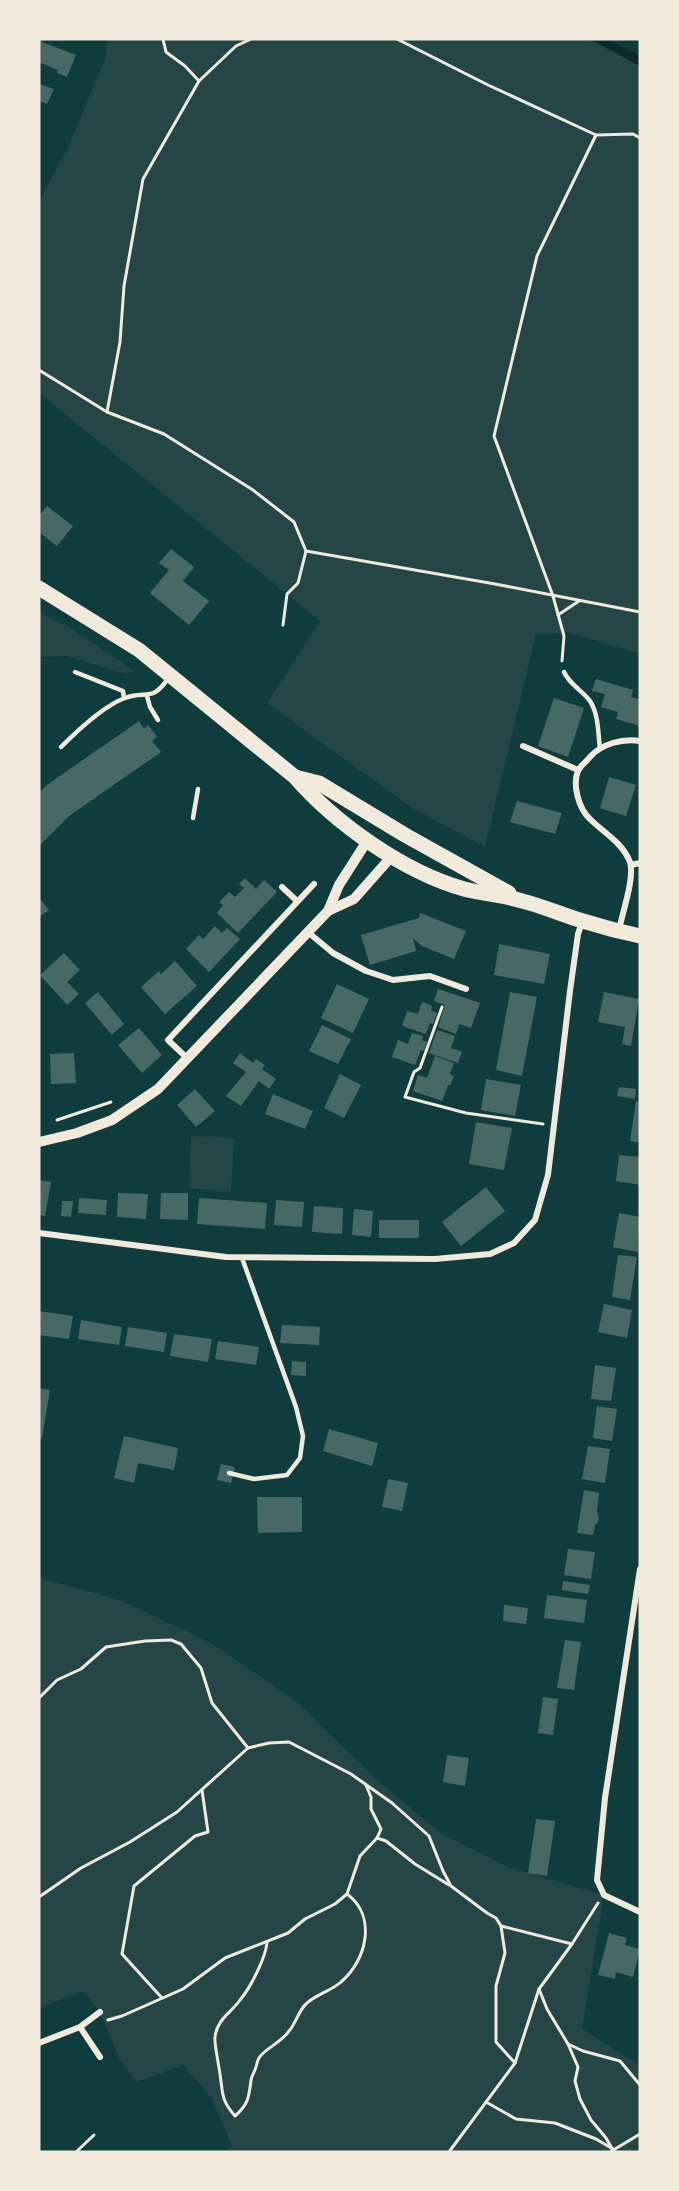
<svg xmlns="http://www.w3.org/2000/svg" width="679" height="2191" font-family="'Sofia Sans Condensed',sans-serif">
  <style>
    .green { fill: #244646 }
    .water { fill: #0a2a2b }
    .building { fill: #486865 }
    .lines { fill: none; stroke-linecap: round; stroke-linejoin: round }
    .path { stroke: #f1e9da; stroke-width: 3 }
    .service { stroke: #f1e9da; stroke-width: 4.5 }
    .minor { stroke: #f1e9da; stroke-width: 6 }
    .tertiary { stroke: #f1e9da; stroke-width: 10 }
    .primary { stroke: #f1e9da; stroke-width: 15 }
  </style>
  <rect width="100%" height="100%" fill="#0f3d3e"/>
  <g class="green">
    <path d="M107,39H588L640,66V654L570,633L536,634L485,847L412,808L267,703L320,621L39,393V202L69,146L106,56Z"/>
    <path d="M39,612L65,625L134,671L126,674L67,656L39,657Z"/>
    <path d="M191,1136L234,1138L231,1192L189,1188Z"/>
    <path d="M39,1578L120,1600L211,1643L292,1698L384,1786L441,1833L508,1867L604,1895L582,2029L640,2066V2152H226L232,2146L212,2099L184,2065L136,2082L120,2060L100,2012L83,1991L39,2008Z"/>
  </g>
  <path class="water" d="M591,39H607L640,56V66Z"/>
  <g class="building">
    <path d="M39,39H43L42,42L76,55L67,77L57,73L58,70L41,63L39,68Z"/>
    <path d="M39,84L54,89L47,104L39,101Z"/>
    <path d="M47,506L73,526L57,546L39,532V516Z"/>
    <path d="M171,549L194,567L183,581L209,601L189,625L150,593L169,570L159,563Z"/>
    <path d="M596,679L633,690L631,697L640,699V726L616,719L618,712L601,707L605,694L592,691Z"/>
    <path d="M554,698L584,708L568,757L538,746Z"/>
    <path d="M139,721L144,729L148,725L157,737L152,741L161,752L69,816L39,846V793L47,785Z"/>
    <path d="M609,777L636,785L626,816L600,808Z"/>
    <path d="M517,801L562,813L555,834L510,822Z"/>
    <path d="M245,878L256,889L264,880L277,892L238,933L217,913L223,905L219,902L229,892L235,897L244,888L239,884Z"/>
    <path d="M39,898L49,910L39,917Z"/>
    <path d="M420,913L466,931L454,959L422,946L413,938L416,951L370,965L361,935L419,918Z"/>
    <path d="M215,926L222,933L227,928L240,939L209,972L186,949L199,935L203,939Z"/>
    <path d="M499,944L550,954L544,984L494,975Z"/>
    <path d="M64,953L80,970L67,982L79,994L67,1005L40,975Z"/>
    <path d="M175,961L197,986L165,1014L141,987L159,971L161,974Z"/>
    <path d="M337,984L369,999L353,1033L321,1018Z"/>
    <path d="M438,989L480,1003L471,1028L459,1024L456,1034L438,1027L445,1005L434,1001Z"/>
    <path d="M98,992L124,1024L112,1035L85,1003Z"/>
    <path d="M510,992L537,997L522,1076L496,1070Z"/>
    <path d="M604,992L639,999L631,1046L622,1044L625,1027L598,1022Z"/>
    <path d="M422,1002L432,1006L431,1011L437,1013L433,1024L430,1023L426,1034L402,1026L407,1011L418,1014Z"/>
    <path d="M322,1025L351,1039L338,1064L309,1051Z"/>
    <path d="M139,1028L162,1055L142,1073L118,1045Z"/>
    <path d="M437,1030L455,1036L451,1048L462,1052L458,1063L429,1053Z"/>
    <path d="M412,1033L423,1036L422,1040L427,1042L424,1051L421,1050L415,1065L392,1057L398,1040L408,1044Z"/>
    <path d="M74,1053L76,1083L51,1084L50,1054Z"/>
    <path d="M240,1053L253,1063L256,1059L265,1065L262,1069L276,1079L269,1089L259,1081L241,1106L226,1096L246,1072L233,1063Z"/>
    <path d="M435,1056L454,1063L450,1074L454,1076L450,1086L448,1085L442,1101L413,1091L418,1075L427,1078Z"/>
    <path d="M340,1074L361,1085L344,1118L324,1108Z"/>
    <path d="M486,1079L521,1085L515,1116L481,1110Z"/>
    <path d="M619,1087L636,1089L635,1099L617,1096Z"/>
    <path d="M195,1089L215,1111L196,1127L177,1105Z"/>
    <path d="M273,1094L313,1111L305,1129L265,1114Z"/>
    <path d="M636,1101L640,1102V1143L630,1141Z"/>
    <path d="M476,1122L512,1128L504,1170L469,1164Z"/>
    <path d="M619,1155L640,1157V1185L616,1181Z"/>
    <path d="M39,1180L51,1182L45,1216L39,1215Z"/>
    <path d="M486,1187L505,1211L461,1246L442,1222Z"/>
    <path d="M118,1193L148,1194L146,1219L117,1217Z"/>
    <path d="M161,1193H188V1220L160,1219Z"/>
    <path d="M79,1198L107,1200L106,1215L78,1213Z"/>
    <path d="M199,1198L267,1203L265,1229L197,1224Z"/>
    <path d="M276,1200L304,1202L302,1227L274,1225Z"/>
    <path d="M62,1201H73L71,1217L61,1216Z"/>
    <path d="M314,1206L343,1208L342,1234L312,1232Z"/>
    <path d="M354,1209L373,1211L371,1237L352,1235Z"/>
    <path d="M619,1213L640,1217L638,1252L613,1247Z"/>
    <rect x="379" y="1220" width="40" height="18"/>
    <path d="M618,1255L637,1257L630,1300L612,1297Z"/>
    <path d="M604,1304L632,1310L627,1338L598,1332Z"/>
    <path d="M39,1311L73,1316L69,1339L39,1335Z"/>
    <path d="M81,1320L122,1327L119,1345L78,1339Z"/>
    <path d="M282,1325L320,1327L319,1345L280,1343Z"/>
    <path d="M128,1327L167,1333L164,1352L125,1346Z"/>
    <path d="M174,1334L212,1339L208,1362L170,1356Z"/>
    <path d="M218,1341L259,1347L256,1365L215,1359Z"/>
    <path d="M292,1361L306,1362V1376L291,1375Z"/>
    <path d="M595,1365L616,1368L611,1401L591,1399Z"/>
    <path d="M39,1388L50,1390L42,1438L39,1437Z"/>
    <path d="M597,1406L617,1409L612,1441L593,1438Z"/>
    <path d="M329,1429L378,1443L372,1466L323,1451Z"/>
    <path d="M124,1436L178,1448L174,1470L138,1463L134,1483L114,1478Z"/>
    <path d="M588,1446L610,1449L605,1483L582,1479Z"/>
    <path d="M221,1464L235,1467L231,1483L217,1480Z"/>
    <path d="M388,1479L408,1483L402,1511L382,1507Z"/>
    <path d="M584,1490L599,1493L597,1510L599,1520L595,1525L593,1535L577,1533Z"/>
    <path d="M257,1497H302V1532L258,1533Z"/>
    <path d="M568,1549L595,1552L591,1579L564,1575Z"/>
    <path d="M563,1581L590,1585L588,1594L562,1590Z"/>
    <path d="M547,1595L587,1600L584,1623L544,1618Z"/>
    <path d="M504,1605L528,1608L526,1624L503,1621Z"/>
    <path d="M565,1640L581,1642L574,1690L557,1688Z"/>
    <path d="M543,1697L558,1699L553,1735L538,1733Z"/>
    <path d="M447,1755L469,1758L465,1786L443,1782Z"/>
    <path d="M536,1819L555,1821L547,1876L528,1873Z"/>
    <path d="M609,1933L627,1938L625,1945L640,1949L633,1977L616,1972L615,1979L598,1975Z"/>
  </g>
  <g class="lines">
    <g class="path">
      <path d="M163,39L166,52L185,66L199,81"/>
      <path d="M251,39L236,46L199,81L143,179L124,286L120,342L107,412L164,434L253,490L294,522L306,551L298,583L287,594L283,625"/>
      <path d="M397,39L488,85L596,135L633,134L640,138"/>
      <path d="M39,370L107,412"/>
      <path d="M306,551L495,584L640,612"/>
      <path d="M558,615L579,601"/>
      <path d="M562,661L564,636L553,596L494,436L537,256L596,135"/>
      <path d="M442,1007L420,1068L414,1072L405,1097L466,1113L543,1124"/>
      <path d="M57,1120L111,1102"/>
      <path d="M39,1698L57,1680L81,1669L106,1647L145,1641L171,1640L181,1644L201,1668L212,1703L248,1748"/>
      <path d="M377,1838L386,1841L415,1864L449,1885"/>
      <path d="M39,1897L81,1868L130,1842L177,1812L248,1748L269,1743L289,1742L351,1774L392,1803L429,1836L443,1871L451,1886L487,1913L496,1918L501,1926L572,1944"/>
      <path d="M501,1926L505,1953L496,1986V2042L515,2063"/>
      <path d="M267,1942C266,1957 251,1987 240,2000C231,2013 217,2019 215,2037C214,2043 219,2066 220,2074C223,2094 221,2100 235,2116C249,2104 249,2096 251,2080C252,2075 255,2071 256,2067C257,2064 257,2061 259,2058C263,2050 282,2042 289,2031C296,2023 299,2010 306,2004C315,1995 331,1991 341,1982C367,1960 377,1916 347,1894"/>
      <path d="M539,1989L547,2009L568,2044L583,2051L620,2061L640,2085"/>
      <path d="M162,1998L122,1954L134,1886L195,1836L208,1832L202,1790"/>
      <path d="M108,2020L122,2016L183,1989L225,1958L288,1933L305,1919L335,1904L347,1894L360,1856L377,1838L381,1829L371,1809V1797L366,1785"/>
      <path d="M568,2044L578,2067L575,2081L580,2099L591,2120L606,2138L614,2152"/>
      <path d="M486,2102L516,2119L555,2123L596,2139L613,2149"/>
      <path d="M76,2152L94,2135"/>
      <path d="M449,2152L515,2063L539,1989L572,1944L598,1903"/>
      <path d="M610,2152L640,2134"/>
    </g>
    <g class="service">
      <path d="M75,672L123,691L124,698"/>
      <path d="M564,672C570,685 582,690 590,701C599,715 598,734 600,749"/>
      <path d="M147,696L150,707L158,720"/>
      <path d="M61,747C78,730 103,706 125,698C147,690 152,703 169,677"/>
      <path d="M193,818L198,789"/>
      <path d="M229,1473L254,1479L287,1475L300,1458L303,1436L296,1407L242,1258"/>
    </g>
    <g class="minor">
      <path d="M523,746L578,770"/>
      <path d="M631,865L640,863"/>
      <path d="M282,887L297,901"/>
      <path d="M619,930C622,914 635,877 630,862C622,842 604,833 590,819C579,809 572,785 578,771C580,766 586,762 590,757C601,744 623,738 640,741"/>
      <path d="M309,933L333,953L366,971L393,980L430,976L466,989"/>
      <path d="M187,1058L168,1040L314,884"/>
      <path d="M39,1233L226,1257L435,1259L490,1254L514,1243L535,1220L548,1175L570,991L578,934L582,922"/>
      <path d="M640,1569L605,1798L597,1880L604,1895L640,1912"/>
      <path d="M80,2027L100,2057"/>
      <path d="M39,2043L80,2027L100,2012"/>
    </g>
    <g class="tertiary">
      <path d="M328,911L354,899L392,856"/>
      <path d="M39,1142L77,1133L112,1120L158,1089L328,911L339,885L367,841"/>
    </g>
    <g class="primary">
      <path d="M39,588L139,650L295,777C336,824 404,872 464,889C483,894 503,895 522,901C543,906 562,915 583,921C602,927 621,932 640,936"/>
      <path d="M295,777L319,783L405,835L509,893"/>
    </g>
  </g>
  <rect width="679" height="2191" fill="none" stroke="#f1e9da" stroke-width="81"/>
</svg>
